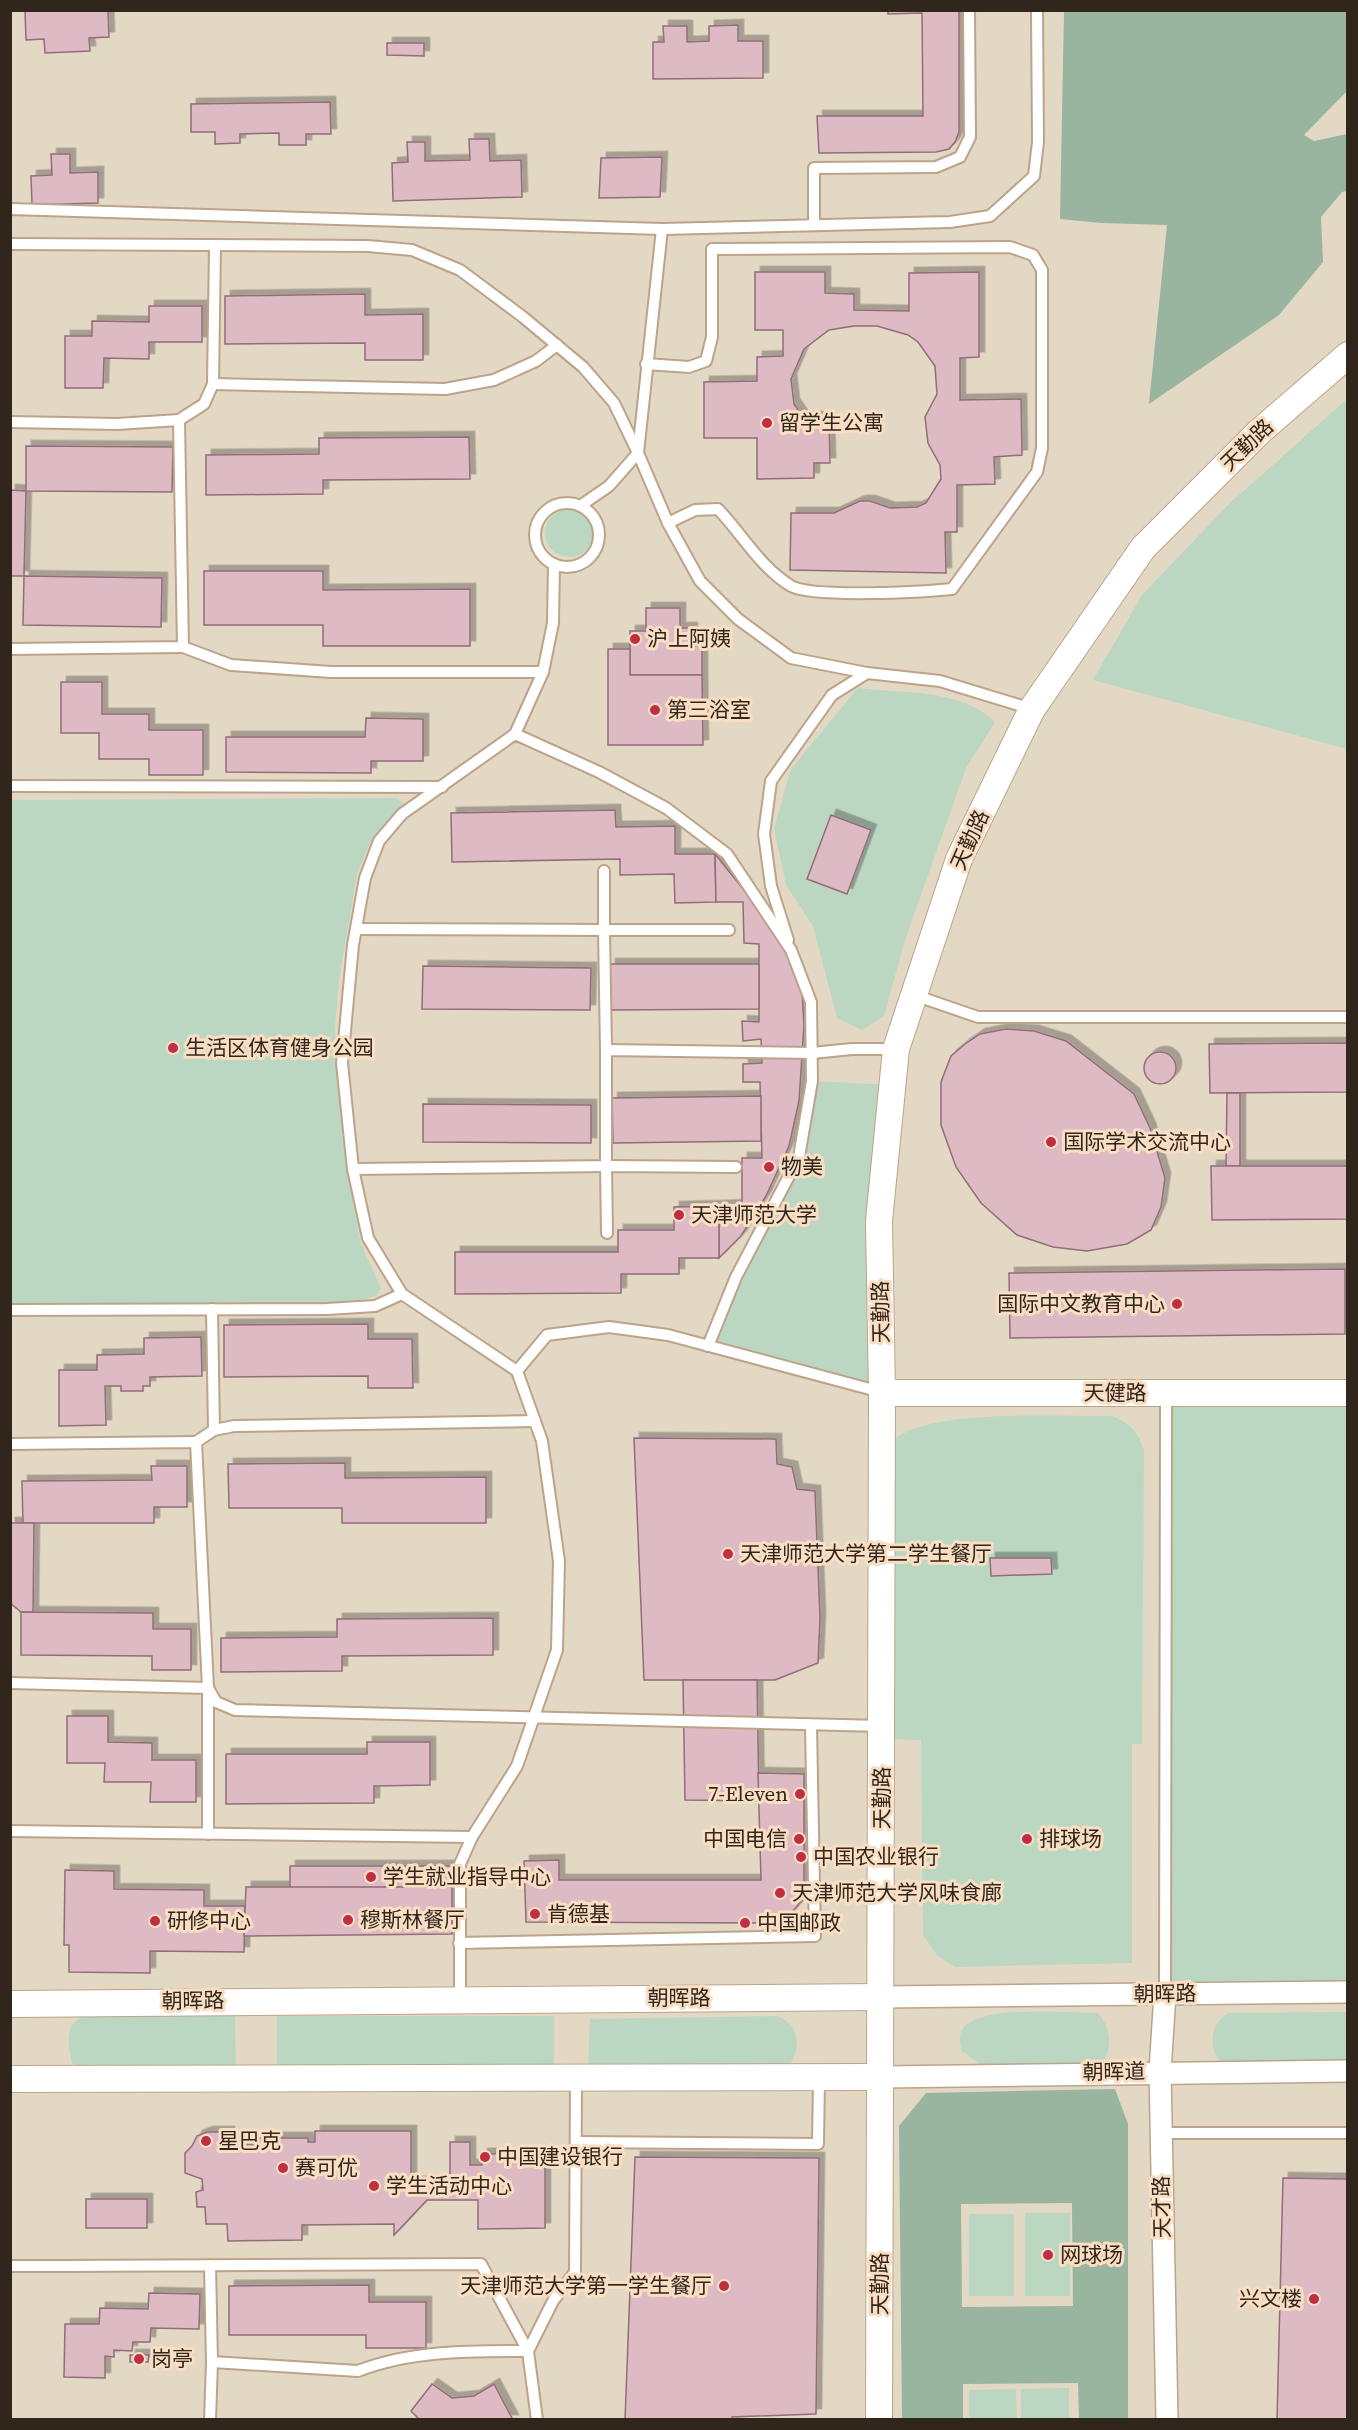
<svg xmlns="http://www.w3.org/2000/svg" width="1358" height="2430" font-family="'Source Serif 4','Noto Sans SC',serif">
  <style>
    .education { fill: #e3d8c4 }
    .green { fill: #bbd7c1 }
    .forest { fill: #99b49f; fill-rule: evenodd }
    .building { fill: #debac4; stroke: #916e78; stroke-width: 1.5; filter: url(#shadow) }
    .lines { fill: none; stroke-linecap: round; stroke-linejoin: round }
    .service-casing { stroke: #bda389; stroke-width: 14 }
    .minor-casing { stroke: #bda389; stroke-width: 24 }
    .tertiary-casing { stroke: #bda389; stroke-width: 28 }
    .service { stroke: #fff; stroke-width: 10 }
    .minor { stroke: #fff; stroke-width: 21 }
    .tertiary { stroke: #fff; stroke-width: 26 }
    .poi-dot { fill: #bf2e43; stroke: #f9dec3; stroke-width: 2 }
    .labels { text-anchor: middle; stroke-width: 6; stroke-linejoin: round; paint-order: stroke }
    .poi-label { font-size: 21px; fill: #30261c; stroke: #f9dec3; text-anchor: start }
    .street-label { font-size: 21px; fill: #30261c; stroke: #f9dec3 }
  </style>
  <defs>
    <filter id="shadow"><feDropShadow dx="5.5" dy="-5.5" stdDeviation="0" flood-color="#0004"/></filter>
  </defs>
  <rect width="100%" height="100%" fill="#f9dec3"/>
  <rect class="education" x="11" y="11" width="1336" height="2408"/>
  <g class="green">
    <path d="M1347,399V749L1093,680L1142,595L1229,504Z"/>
    <circle cx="569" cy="533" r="24"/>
    <path d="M858,688C903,694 961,688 995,722L966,768L905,940L884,1016L862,1030L837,1018L813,926L786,885L774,828L791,769Z"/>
    <path d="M395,798L404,803L370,843L357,874L339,980L335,1028L342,1135L351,1191L361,1244L381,1288L376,1296L354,1302L11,1304V800Z"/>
    <path d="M812,1081L893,1085L882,1393L708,1346L799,1157Z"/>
    <path d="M1166,1393H1347V1992L1165,1994Z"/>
    <path d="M1112,1416C1130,1423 1138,1432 1144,1450L1142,1744H1132V1963L955,1967L937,1955L923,1935L921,1740L892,1739L895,1439C932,1408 1060,1417 1112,1416Z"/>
    <path d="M1347,2012V2066L1222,2063C1207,2050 1210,2022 1229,2013Z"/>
    <path d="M1098,2013C1113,2029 1113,2055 1097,2068L988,2070L961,2050C960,2041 958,2034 964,2027C984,2005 1068,2013 1098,2013Z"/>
    <path d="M83,2016H235L236,2073L83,2071L72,2063C68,2044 64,2026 83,2016Z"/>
    <path d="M277,2016H554V2069L277,2070Z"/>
    <path d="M777,2016C799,2023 802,2048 789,2066L588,2069L590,2019Z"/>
    <rect x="1025" y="2213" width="45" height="83"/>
    <rect x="969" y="2214" width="45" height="82"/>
    <path d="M1069,2388V2419H1021V2389Z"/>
    <path d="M1016,2389L1017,2419H969V2390Z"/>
  </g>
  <g class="forest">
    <path d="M1064,11H1347V91L1304,135L1314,141L1347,134V191L1342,192L1321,217L1323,262L1279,315L1149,404L1167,225L1101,223L1060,219Z"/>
    <path d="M1115,2089L1128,2124V2419H1079L1078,2383L963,2384V2419H902L899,2126L926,2093ZM1072,2203L1073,2306L962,2307L961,2204Z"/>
  </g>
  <g class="building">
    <path d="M108,10L109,37L89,38L90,51L45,53L44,39L26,40L25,11Z"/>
    <path d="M888,10H959V132L955,142L949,149L936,152L819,153L817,116H923L922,13L888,14Z"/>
    <path d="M738,25V41H763V78L653,79V42H664L663,26H687V42L709,41V26Z"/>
    <path d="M387,43H424V56L387,55Z"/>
    <path d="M330,102L331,134H306V145H279V133L240,134V143L215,144V132H191V104Z"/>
    <path d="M469,139H489L490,161L521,160L522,197L393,201L392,163L408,162L407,142H425V161L470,160Z"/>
    <path d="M51,154H70V173L98,172V203L32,205L31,176L52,175Z"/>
    <path d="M662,157L660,197L599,198L601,158Z"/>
    <path d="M755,272H825V293L854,294V310L909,311V273L979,272V357L960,358V400L1021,399L1022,455L994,457L995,484L957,485V532H945L946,573L790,570L791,513H834L860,501H870L890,508L917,507L926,503L941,479L940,465L928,443L925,417L937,394L935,366L918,342L908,335L877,326H854L829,330L804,349L791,379L794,404L803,417H829L830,463H814V478L757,479V438H704V382L757,381V357L783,356V330H755Z"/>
    <path d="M365,294V315L423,314V360H365V343L225,344V296Z"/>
    <path d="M149,306H202V342H149V359L104,358L103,388H65V336H92V321L149,322Z"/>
    <path d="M469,437L470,479L323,480V494L206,495V455L319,454V438Z"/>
    <path d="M26,446L173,447L172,492L26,491Z"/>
    <path d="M10,490L26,491L24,576H10Z"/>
    <path d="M204,571H323V590L470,589V646H323V625H204Z"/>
    <path d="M24,576L162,578L161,627L23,625Z"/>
    <path d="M646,608H680V628H692V646H702V675H630V631H646Z"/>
    <path d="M608,649H630V675H702L703,745H608Z"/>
    <path d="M61,682H102V714H149V730H203V775H149V759H99V733H61Z"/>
    <path d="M366,718L423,719V761H371V773L226,772V737H365Z"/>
    <path d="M615,810L616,827L675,826V854H715L716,902L675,903L674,874L620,875V859L452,862L451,813Z"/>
    <path d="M831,815L871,830L847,894L807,879Z"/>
    <path d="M715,854L752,900L787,953L802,991L804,1025L799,1101L789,1146L766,1196L741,1236L719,1258V1206L742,1205V1158H762L760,1082H743V1064L762,1063L761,1039L743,1041L742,1021L759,1022V944L744,943L743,902H716Z"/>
    <path d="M610,964H759V1009L610,1010Z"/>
    <path d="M423,966L591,968L590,1010L422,1009Z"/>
    <path d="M1006,1029L1034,1031L1066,1041L1134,1094L1150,1128L1165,1178L1161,1207L1151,1230L1127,1244L1087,1251L1053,1247L1017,1235L981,1203L956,1167L941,1125V1082L951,1056L965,1044L980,1034Z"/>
    <path d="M1348,1043V1092L1210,1093L1209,1044Z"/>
    <circle cx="1160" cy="1068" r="16"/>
    <path d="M1227,1093H1240V1166H1226Z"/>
    <path d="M761,1096V1141L613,1143L612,1098Z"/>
    <path d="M423,1104L591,1105V1143L423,1142Z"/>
    <path d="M1211,1166H1348V1219L1212,1220Z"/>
    <path d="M719,1206V1258H679V1274H621V1293L455,1294V1252H618V1230H674V1207Z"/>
    <path d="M1345,1269V1334L1010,1338L1009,1273Z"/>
    <path d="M368,1324V1339H412L413,1388H368V1376L224,1377V1325Z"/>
    <path d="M201,1337L202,1376L150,1377V1386H143V1391H121V1386H105L106,1425L59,1426V1370H97V1355L144,1354V1338Z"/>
    <path d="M634,1438L776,1439L777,1464L792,1467L797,1489L815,1491L820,1618L818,1663L775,1680H644Z"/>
    <path d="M345,1463V1478L486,1477V1523H342V1508H229L228,1464Z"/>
    <path d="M151,1466H187V1507H154V1523H23L22,1481L152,1480Z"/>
    <path d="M10,1523H34L33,1612H21L10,1603Z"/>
    <path d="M990,1558H1051L1052,1574L991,1576Z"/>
    <path d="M21,1612L153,1613V1629H191V1670H152V1656L21,1655Z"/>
    <path d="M493,1618V1655L342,1656V1671L221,1672V1638L337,1637V1619Z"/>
    <path d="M683,1680H757L759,1801L685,1800Z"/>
    <path d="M67,1716H108V1742L152,1743V1760H196V1802H150L151,1782H104L105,1763H67Z"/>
    <path d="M367,1742H430V1785L374,1786V1803L226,1804V1754H367Z"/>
    <path d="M758,1773L804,1774V1898L783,1923L526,1922L524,1861L559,1860V1880H761Z"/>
    <path d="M290,1866H452V1887L290,1888Z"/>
    <path d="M65,1870L114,1871V1889L204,1890V1906H245L244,1952L150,1951V1973L69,1972V1945H64Z"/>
    <path d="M246,1887H452V1934L244,1936Z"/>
    <path d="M315,2131H411V2182H450V2142H470V2165H482V2154L545,2153V2228L478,2229V2200H427L394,2235V2224L302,2225V2240L228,2241L227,2224H206L205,2207H197L196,2192L203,2190L202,2179L185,2173V2153L192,2146L197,2136L207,2132H229V2145H259V2138H308V2142H315Z"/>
    <path d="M635,2157L819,2158L816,2414L732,2417V2420H625Z"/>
    <path d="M1283,2178L1348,2179V2420H1277Z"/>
    <rect x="86" y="2199" width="61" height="29"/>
    <path d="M369,2285V2302H426V2348H366V2335H229V2286Z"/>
    <path d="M149,2293L200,2294L199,2329L151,2328L150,2342H133L132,2351L114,2350V2357L105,2356V2378L64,2377L65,2324H99L100,2308L148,2309Z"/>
    <path d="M130,2355H149L148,2362H130Z"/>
    <path d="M432,2384L452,2398L474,2396L494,2384L513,2420H420L411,2411Z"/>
  </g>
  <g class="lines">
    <g class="service-casing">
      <g id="service">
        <path d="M10,209L662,229L950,222L990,216L1034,176L1038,142L1037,10"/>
        <path d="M814,225V168L936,167L960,157L970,137L969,10"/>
        <path d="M662,229L638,453L668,523L700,581L738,619L791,658L867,673L940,681L1032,709"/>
        <path d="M10,244L368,246L412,250L460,270L523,317L583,367L614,403L638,453L609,486L580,506"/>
        <path d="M646,364L689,367L706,361L712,337V249L1010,247L1033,255L1042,270V448L1037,472L952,589C924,592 812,598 791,586C760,567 742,534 718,509L695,510L668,523"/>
        <path d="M213,384L445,389L494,380L536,361L557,345"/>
        <path d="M10,422L117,424L179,420L204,404L213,384L215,246"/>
        <circle cx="567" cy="535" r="32"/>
        <path d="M183,647L231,665L331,672H543"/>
        <path d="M10,649L183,647L179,420"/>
        <path d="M515,734L543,672L553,623L554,564"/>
        <path d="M10,786L442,787"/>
        <path d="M604,871V930H729"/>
        <path d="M356,929L604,930L606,1050"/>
        <path d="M788,940L771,886L764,834L771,781L832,695L867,673"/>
        <path d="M914,995L978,1017H1348"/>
        <path d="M353,1169L606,1166V1050L812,1053L852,1049H896"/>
        <path d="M607,1233L606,1166L736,1167"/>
        <path d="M212,1309L214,1430"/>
        <path d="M10,1310L327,1309L375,1306L402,1294"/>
        <path d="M517,1371L547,1335L609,1327L668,1335L881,1392"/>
        <path d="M196,1442L214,1430L234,1426L535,1421"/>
        <path d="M10,1444L196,1442L208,1688L216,1702L235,1710L881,1726"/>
        <path d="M10,1683L208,1688V1834"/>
        <path d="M10,1831L472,1837"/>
        <path d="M459,1943L815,1936L811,1726"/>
        <path d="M1165,1994L1166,1393"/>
        <path d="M460,1998V1864L472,1837L517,1766L557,1650L559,1561L542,1441L517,1371L402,1294L368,1238L353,1169L342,1063L353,945L365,878L379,841L402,814L515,734L599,772L666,808L727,854L791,950L811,1002L812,1081L799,1157L736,1277L708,1346"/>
        <path d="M1161,2133H1348"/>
        <path d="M576,2142L818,2144L819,2078"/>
        <path d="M10,2266H62L481,2264L528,2351C472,2351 411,2350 358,2371L212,2362L210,2265"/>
        <path d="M210,2420L212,2362"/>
        <path d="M537,2420L528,2351L553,2301L575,2272L576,2077"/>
      </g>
    </g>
    <g class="minor-casing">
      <g id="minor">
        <path d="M1165,1994L1160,2071L1167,2420"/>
        <path d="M882,1997L1348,1992"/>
        <path d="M882,2077L1348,2071"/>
      </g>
    </g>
    <g class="tertiary-casing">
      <g id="tertiary">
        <path d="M882,1393H1348"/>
        <path d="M10,2004L882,1997"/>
        <path d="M10,2079L882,2077"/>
        <path d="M879,2420L882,1393L879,1221L896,1049L959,859L1032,709L1143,548L1259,432L1348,355"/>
      </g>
    </g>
    <use href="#service" class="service"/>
    <use href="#minor" class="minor"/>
    <use href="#tertiary" class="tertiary"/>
  </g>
  <g class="poi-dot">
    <circle cx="767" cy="423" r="6"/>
    <circle cx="635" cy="639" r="6"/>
    <circle cx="655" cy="710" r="6"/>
    <circle cx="173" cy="1048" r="6"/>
    <circle cx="1051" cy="1142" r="6"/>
    <circle cx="769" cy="1167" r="6"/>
    <circle cx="679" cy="1215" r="6"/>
    <circle cx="1177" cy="1304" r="6"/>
    <circle cx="728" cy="1554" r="6"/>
    <circle cx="800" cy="1794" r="6"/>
    <circle cx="799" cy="1839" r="6"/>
    <circle cx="1027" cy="1839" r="6"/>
    <circle cx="801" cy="1857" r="6"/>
    <circle cx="371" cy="1877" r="6"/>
    <circle cx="780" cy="1893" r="6"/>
    <circle cx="535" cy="1914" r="6"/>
    <circle cx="348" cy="1920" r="6"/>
    <circle cx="155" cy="1921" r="6"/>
    <circle cx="745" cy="1923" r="6"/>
    <circle cx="206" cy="2141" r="6"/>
    <circle cx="485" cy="2157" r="6"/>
    <circle cx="283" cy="2168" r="6"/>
    <circle cx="374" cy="2186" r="6"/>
    <circle cx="1048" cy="2255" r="6"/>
    <circle cx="724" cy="2286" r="6"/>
    <circle cx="1314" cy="2299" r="6"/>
    <circle cx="139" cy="2359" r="6"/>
  </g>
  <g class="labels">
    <g class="poi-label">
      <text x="779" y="430">留学生公寓</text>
      <text x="647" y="646">沪上阿姨</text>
      <text x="667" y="717">第三浴室</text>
      <text x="185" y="1055">生活区体育健身公园</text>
      <text x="1063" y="1149">国际学术交流中心</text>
      <text x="781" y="1174">物美</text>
      <text x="691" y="1222">天津师范大学</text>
      <text x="1165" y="1311" text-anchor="end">国际中文教育中心</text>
      <text x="740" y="1561">天津师范大学第二学生餐厅</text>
      <text x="788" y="1801" text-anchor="end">7-Eleven</text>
      <text x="787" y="1846" text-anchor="end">中国电信</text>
      <text x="1039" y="1846">排球场</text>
      <text x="813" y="1864">中国农业银行</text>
      <text x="383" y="1884">学生就业指导中心</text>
      <text x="792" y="1900">天津师范大学风味食廊</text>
      <text x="547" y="1921">肯德基</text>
      <text x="360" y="1927">穆斯林餐厅</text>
      <text x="167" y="1928">研修中心</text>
      <text x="757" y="1930">中国邮政</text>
      <text x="218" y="2148">星巴克</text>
      <text x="497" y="2164">中国建设银行</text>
      <text x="295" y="2175">赛可优</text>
      <text x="386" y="2193">学生活动中心</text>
      <text x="1060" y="2262">网球场</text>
      <text x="712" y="2293" text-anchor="end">天津师范大学第一学生餐厅</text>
      <text x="1302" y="2306" text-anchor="end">兴文楼</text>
      <text x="151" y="2366">岗亭</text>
    </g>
    <g class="street-label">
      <text transform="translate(1247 445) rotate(-44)" y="7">天勤路</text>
      <text transform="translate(970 840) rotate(-66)" y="7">天勤路</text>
      <text transform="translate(881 1312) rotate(-91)" y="7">天勤路</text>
      <text x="1115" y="1400">天健路</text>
      <text transform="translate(882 1798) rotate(-90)" y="7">天勤路</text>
      <text transform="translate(1165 1994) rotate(-1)" y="7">朝晖路</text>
      <text x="679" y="2005">朝晖路</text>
      <text transform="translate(193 2001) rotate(-1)" y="7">朝晖路</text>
      <text transform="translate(1114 2072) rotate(-1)" y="7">朝晖道</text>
      <text transform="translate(1162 2207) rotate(-91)" y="7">天才路</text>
      <text transform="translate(880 2284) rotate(-90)" y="7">天勤路</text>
    </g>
  </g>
  <rect width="1358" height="2430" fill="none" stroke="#30261c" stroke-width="24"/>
</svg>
